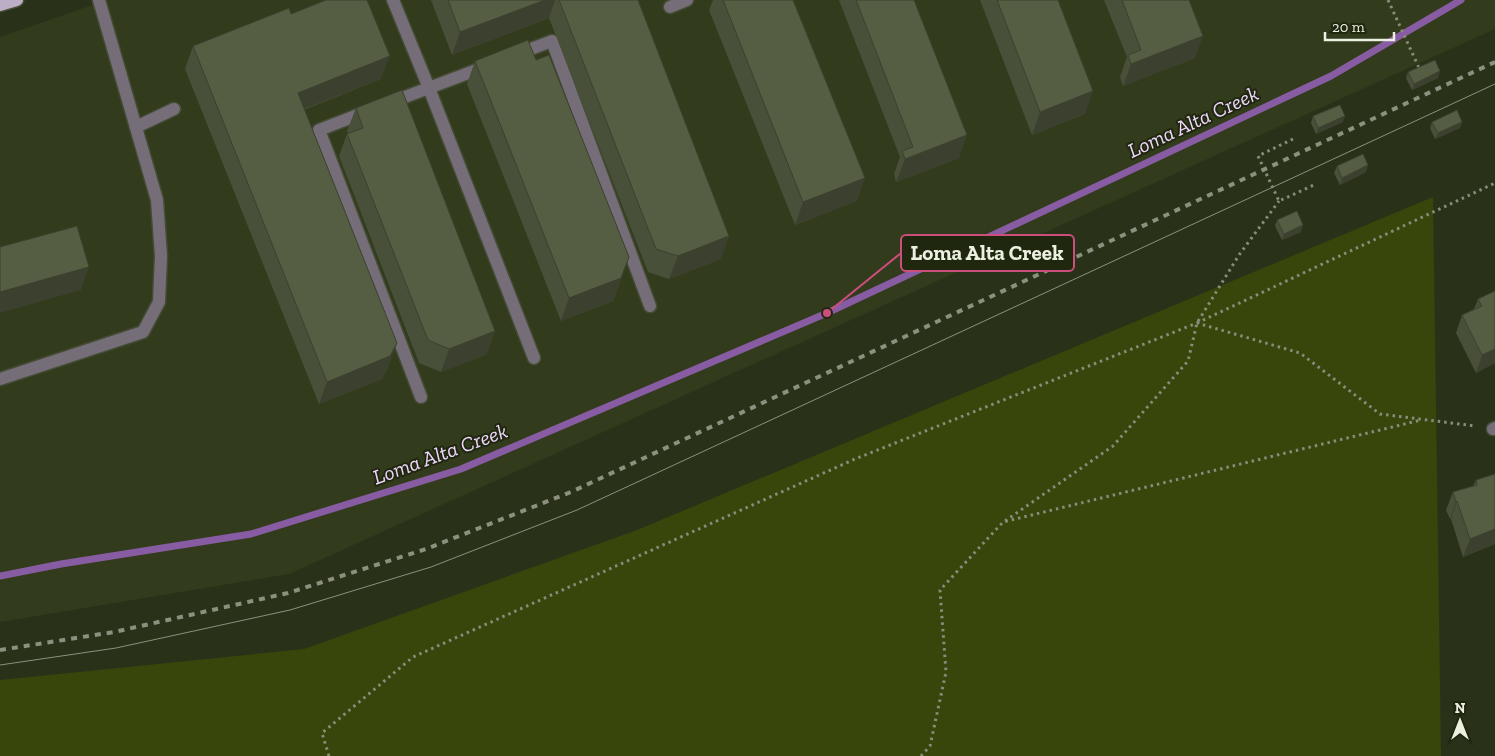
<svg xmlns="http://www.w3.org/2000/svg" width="1495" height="756" font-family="'Zilla Slab',serif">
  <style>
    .built { fill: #323b1c }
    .green { fill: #38450b }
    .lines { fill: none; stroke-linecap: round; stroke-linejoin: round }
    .stream { stroke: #885ca2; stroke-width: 7 }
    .lane-casing { stroke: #454c35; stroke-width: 15 }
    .street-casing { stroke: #454c35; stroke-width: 15 }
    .primary-casing { stroke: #454c35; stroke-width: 15 }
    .path { stroke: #878d7a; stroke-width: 3; stroke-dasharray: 2.5 4; stroke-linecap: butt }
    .lane { stroke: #756e79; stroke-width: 12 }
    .street { stroke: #756e79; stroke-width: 12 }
    .primary { stroke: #bcafc5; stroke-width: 12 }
    .tram { stroke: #8b917e; stroke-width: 1 }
    .rail { stroke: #8b917e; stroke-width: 4; stroke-dasharray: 6 6; stroke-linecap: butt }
    .wall { fill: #49503a }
    .shaded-wall { fill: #3c412f }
    .building { fill: #555d43; stroke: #3c412f }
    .labels { text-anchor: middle; stroke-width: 4; stroke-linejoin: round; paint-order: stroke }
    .water-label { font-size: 21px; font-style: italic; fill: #efd7fe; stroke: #20270f }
    .leader { fill: none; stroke: #cc4e7c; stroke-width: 2 }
    .callout-dot { fill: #cc4e7c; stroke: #20270f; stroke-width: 2 }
    .callout { fill: #20270f; stroke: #cc4e7c; stroke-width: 2 }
    .callout-label { font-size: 21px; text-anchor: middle; font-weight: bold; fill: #ebf0e1 }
  </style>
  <rect width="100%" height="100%" fill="#2a3119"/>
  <path class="built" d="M107,0H1495V29L289,574L0,622V37Z"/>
  <path class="green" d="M1433,197L1441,756H0V680L304,649L637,530Z"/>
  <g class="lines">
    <path class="stream" d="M0,576L61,564L251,534L461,469L827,313L1331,76L1461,0"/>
    <g class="lane-casing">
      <g id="lane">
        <path d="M393,0L429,88L534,358"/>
        <path d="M670,7L687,0"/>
        <path d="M515,55L552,41L650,306"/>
        <path d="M389,103L487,66"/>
        <path d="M368,111L319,130L421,397"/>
        <path d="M136,127L174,109"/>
        <path d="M0,379L143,332L159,302L161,256L157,200L99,0"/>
      </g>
    </g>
    <g class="street-casing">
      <path id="street" d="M1493,429L1495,428"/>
    </g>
    <g class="primary-casing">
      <path id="primary" d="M0,5L17,0"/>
    </g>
    <g class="path">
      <path d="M1388,0L1420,70"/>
      <path d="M1293,139L1258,156L1279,201L1314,185"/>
      <path d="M1197,323L1495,183"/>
      <path d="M1005,521L1113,446L1188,361L1197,323L1239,255L1279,201"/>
      <path d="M329,756L322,733L413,657L855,459L1197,323L1300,353L1380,414L1475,426"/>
      <path d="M921,756L930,746L946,672L940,590L1003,522L1421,420"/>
    </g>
    <use href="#lane" class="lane"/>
    <use href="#street" class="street"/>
    <use href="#primary" class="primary"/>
    <path class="tram" d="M0,665L116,648L290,610L431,567L577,510L1495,84"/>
    <path class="rail" d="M0,650L114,632L288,593L426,549L571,492L1495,62"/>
  </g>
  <g class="wall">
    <path d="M431,0H638L721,259L669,279L648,272L549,18L452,55Z"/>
    <path d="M713,0H793L857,201L795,225L709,10Z"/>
    <path d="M839,0H914L959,158L896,182L894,174L900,157Z"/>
    <path d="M980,0H1058L1085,114L1032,135Z"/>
    <path d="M1104,0H1189L1195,58L1123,86L1120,77L1127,57Z"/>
    <path d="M291,14L381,79L304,110L389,365L382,379L319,404L185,69L193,46Z"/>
    <path d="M536,60L629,257L613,301L561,321L467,84L475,61Z"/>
    <path d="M1408,72L1438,78L1412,90L1406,78Z"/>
    <path d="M356,108L487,354L441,372L419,363L339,156L347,134L348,133L347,131Z"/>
    <path d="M1313,116L1343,122L1316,134L1311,123Z"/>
    <path d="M1432,122H1462L1460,128L1435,139L1430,128Z"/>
    <path d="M1368,165L1366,172L1340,185L1334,173L1337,166Z"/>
    <path d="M1277,220L1301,232L1282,240L1275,226Z"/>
    <path d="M1495,291V363L1476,373L1456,333L1462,315L1474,309L1478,299Z"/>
    <path d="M1495,474V544L1463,557L1451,519H1450L1446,510L1453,492L1473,486L1476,480Z"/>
  </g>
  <g class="shaded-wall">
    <path d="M545,0H555L549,18L452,55L460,32Z"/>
    <path d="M1203,36L1195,58L1123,86L1131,64Z"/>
    <path d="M390,56L381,79L289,115L298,93Z"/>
    <path d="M1440,71L1438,78L1412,90L1414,84Z"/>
    <path d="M1093,91L1085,114L1032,135L1040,112Z"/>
    <path d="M1345,116L1343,122L1316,134L1318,128Z"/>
    <path d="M1462,122L1460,128L1435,139L1438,133Z"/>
    <path d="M967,135L959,158L896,182L905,159Z"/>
    <path d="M1368,165L1366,172L1340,185L1342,178Z"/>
    <path d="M865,178L857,201L795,225L803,202Z"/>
    <path d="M1303,225L1301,232L1282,240L1284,234Z"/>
    <path d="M729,236L721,259L669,279L678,256Z"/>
    <path d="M629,257L613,301L561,321L569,298Z"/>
    <path d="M89,267L81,290L0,313V292Z"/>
    <path d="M495,331L487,354L441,372L449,349Z"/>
    <path d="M397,343L389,365L382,379L319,404L327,382Z"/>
    <path d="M1495,349V363L1476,373L1482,355Z"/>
    <path d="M1457,501L1451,519H1450L1456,502Z"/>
    <path d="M1495,529V544L1463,557L1470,539Z"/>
  </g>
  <g class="building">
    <path d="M326,0H367L390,56L298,93L397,343L390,356L327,382L193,46L289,8L291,14Z"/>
    <path d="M448,0H545L460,32Z"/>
    <path d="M559,0H638L729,236L678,256L656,249Z"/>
    <path d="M723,0H793L865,178L803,202Z"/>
    <path d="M856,0H914L967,135L905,159L902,151L913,147Z"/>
    <path d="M997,0H1058L1093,91L1040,112Z"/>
    <path d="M1122,0H1189L1203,36L1131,64L1128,55L1141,50Z"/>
    <path d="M528,40L536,60L549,55L629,257L621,278L569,298L475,61Z"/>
    <path d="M1435,60L1440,71L1414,84L1408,72Z"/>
    <path d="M402,90L495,331L449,349L428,340L347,134L363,128L356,108Z"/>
    <path d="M1340,105L1345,116L1318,128L1313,116Z"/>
    <path d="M1457,110L1462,122L1438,133L1432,122Z"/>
    <path d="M1363,154L1368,165L1342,178L1337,166Z"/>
    <path d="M1297,211L1303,225L1284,234L1277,220Z"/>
    <path d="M77,226L89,267L0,292V247Z"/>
    <path d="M1495,291V349L1482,355L1462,315L1482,306L1478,299Z"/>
    <path d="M1495,474V529L1470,539L1457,501L1456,502L1453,492L1477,485L1476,480Z"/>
  </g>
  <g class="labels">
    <g class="water-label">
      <text transform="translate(1193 122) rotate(-25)" y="7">Loma Alta Creek</text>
      <text transform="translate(440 454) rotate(-20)" y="7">Loma Alta Creek</text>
    </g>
  </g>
  <path class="leader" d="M827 313L901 253"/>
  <circle class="callout-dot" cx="827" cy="313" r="5"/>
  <rect class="callout" x="901" y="235" width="173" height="36" rx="5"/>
  <g class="callout-label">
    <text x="987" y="260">Loma Alta Creek</text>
  </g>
  <g transform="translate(1460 721)" stroke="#20270f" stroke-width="4" paint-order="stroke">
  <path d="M0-4L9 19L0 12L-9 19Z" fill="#ebf0e1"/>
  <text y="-8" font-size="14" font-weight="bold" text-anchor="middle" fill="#ebf0e1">N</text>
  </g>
  <path d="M1325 32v8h69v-8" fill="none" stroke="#ebf0e1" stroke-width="2.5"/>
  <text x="1332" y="32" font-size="15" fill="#ebf0e1" stroke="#20270f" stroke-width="4" paint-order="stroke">20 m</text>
</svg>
